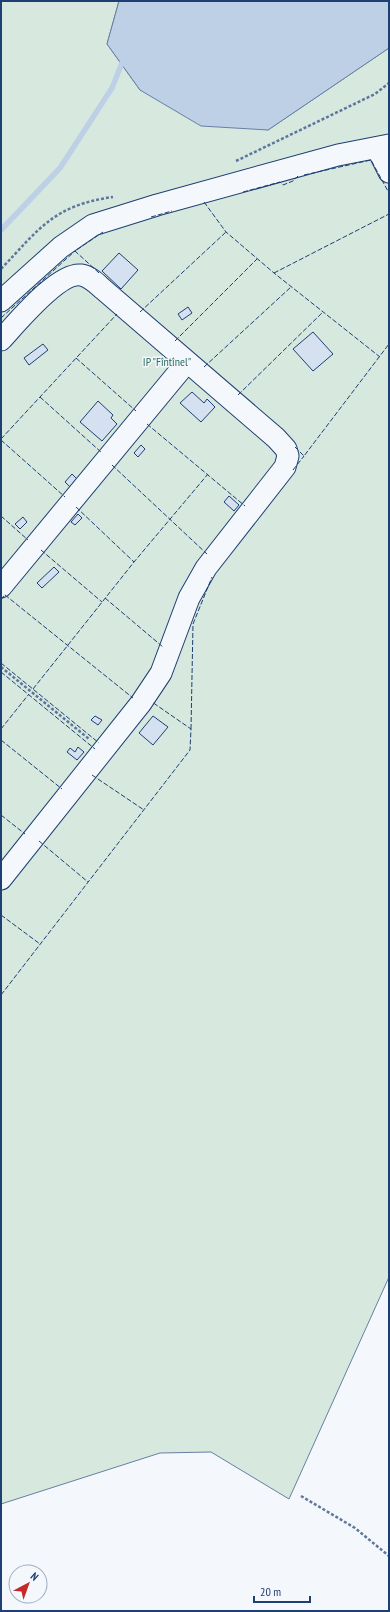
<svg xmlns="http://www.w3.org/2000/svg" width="390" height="1612" font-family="'PT Sans Narrow',sans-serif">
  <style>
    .green { fill: #d7e8df; stroke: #687fa3 }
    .water { fill: #bed0e5; stroke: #687fa3 }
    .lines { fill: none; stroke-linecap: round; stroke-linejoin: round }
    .stream { stroke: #bed0e5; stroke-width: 5.5 }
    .building { fill: #d5e0f0; stroke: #1d3f73 }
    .minor-casing { stroke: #1d3f73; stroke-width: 23 }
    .path { stroke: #5e769c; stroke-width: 2.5; stroke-dasharray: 3 2; stroke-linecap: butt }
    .minor { stroke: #f4f7fb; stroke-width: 21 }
    .fence { stroke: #1d3f73; stroke-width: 1; stroke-dasharray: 5 2; stroke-linecap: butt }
    .labels { text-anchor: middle; stroke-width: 3; stroke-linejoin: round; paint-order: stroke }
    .park-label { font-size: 12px; fill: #2c6c60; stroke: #f4f7fb }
  </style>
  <rect width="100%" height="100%" fill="#f4f7fb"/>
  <path class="green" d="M1,1H119L107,44L140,90L268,130L389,48V1277L289,1499L211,1452L160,1453L1,1504Z"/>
  <path class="water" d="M119,1H389V48L268,130L201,126L140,90L107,44Z"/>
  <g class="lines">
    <path class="stream" d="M1,230L60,168L112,88L124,58"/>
  </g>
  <g class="building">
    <path d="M119,253L138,270L121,289L102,271Z"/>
    <path d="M188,307L192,313L182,320L178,314Z"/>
    <path d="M313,332L333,354L313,371L293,349Z"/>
    <path d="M43,344L48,350L29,365L24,358Z"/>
    <path d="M192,392L204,403L207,399L215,407L201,422L180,403Z"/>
    <path d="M98,401L113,415L111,418L117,424L102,441L80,422Z"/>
    <path d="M141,445L145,449L138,457L134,453Z"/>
    <path d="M72,474L77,479L70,487L65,482Z"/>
    <path d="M229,496L239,505L234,511L224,502Z"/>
    <path d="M78,514L82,518L75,525L71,522Z"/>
    <path d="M23,517L27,522L20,529L15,524Z"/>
    <path d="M54,567L59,572L42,588L37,583Z"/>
    <path d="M95,716L102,720L98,725L91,720Z"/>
    <path d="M153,716L168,727L153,745L139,733Z"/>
    <path d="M78,747L84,752L77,760L67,752L70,748L75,752Z"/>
  </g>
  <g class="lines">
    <g class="minor-casing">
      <g id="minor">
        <path d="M377,148L389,172"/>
        <path d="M1,301L61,247L93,225L157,205L338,155L389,145"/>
        <path d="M1,340C16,324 58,272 81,275C90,276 98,285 104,290L276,438L286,449L288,456L285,467L206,568L189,598L161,673L141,703L1,879"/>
        <path d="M1,587L187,362"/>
      </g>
    </g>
    <g class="path">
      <path d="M236,161L375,94L389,83"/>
      <path d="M1,269C39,229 54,205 113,197"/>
      <path d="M1,667L89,739"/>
      <path d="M301,1496L355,1528L389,1556"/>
    </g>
    <use href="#minor" class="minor"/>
    <g class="fence">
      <path d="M304,175L371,160L389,193"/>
      <path d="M243,192L280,182L283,185L293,181L298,176"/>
      <path d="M204,202L226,232L274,273L380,357"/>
      <path d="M151,217L172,211"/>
      <path d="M99,273L75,251L103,232"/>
      <path d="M274,273L389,214"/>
      <path d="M140,312L226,232"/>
      <path d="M1,318L75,251"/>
      <path d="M175,341L257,259"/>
      <path d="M76,358L136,411"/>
      <path d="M204,367L291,287"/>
      <path d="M238,395L323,312"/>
      <path d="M40,397L102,453"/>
      <path d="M147,424L245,506"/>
      <path d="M1,439L117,314"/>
      <path d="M1,440L65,497"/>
      <path d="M295,447L304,456L389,344"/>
      <path d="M112,465L207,554"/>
      <path d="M293,470L304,456"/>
      <path d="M76,507L134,562"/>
      <path d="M1,516L28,540"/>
      <path d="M41,550L102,602"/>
      <path d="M5,595L133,698"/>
      <path d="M105,598L163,647"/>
      <path d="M1,600L5,594"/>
      <path d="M1,663L99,743"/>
      <path d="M1,672L95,749"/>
      <path d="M33,689L134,562L208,474"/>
      <path d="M1,729L29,694"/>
      <path d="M191,729L193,624L212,577"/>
      <path d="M1,740L62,789"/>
      <path d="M92,775L144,810"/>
      <path d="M1,815L25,834"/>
      <path d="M39,841L88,882"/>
      <path d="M1,915L40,944"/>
      <path d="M1,995L190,750L191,729L152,702"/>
    </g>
  </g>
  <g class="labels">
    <g class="park-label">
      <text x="167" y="366">IP "Fîntînel"</text>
    </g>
  </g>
  <rect width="390" height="1612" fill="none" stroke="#1d3f73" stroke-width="4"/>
  <g transform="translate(28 1584) rotate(41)"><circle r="19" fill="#f4f7fb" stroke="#9eadc5"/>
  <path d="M0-3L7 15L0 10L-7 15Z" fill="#c62828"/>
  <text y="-6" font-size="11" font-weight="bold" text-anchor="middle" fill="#1d3f73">N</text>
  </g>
  <path d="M254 1596v6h56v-6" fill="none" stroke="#1d3f73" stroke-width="2"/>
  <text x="260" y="1596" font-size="12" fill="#1d3f73" stroke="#f4f7fb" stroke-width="3" paint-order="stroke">20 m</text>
</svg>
